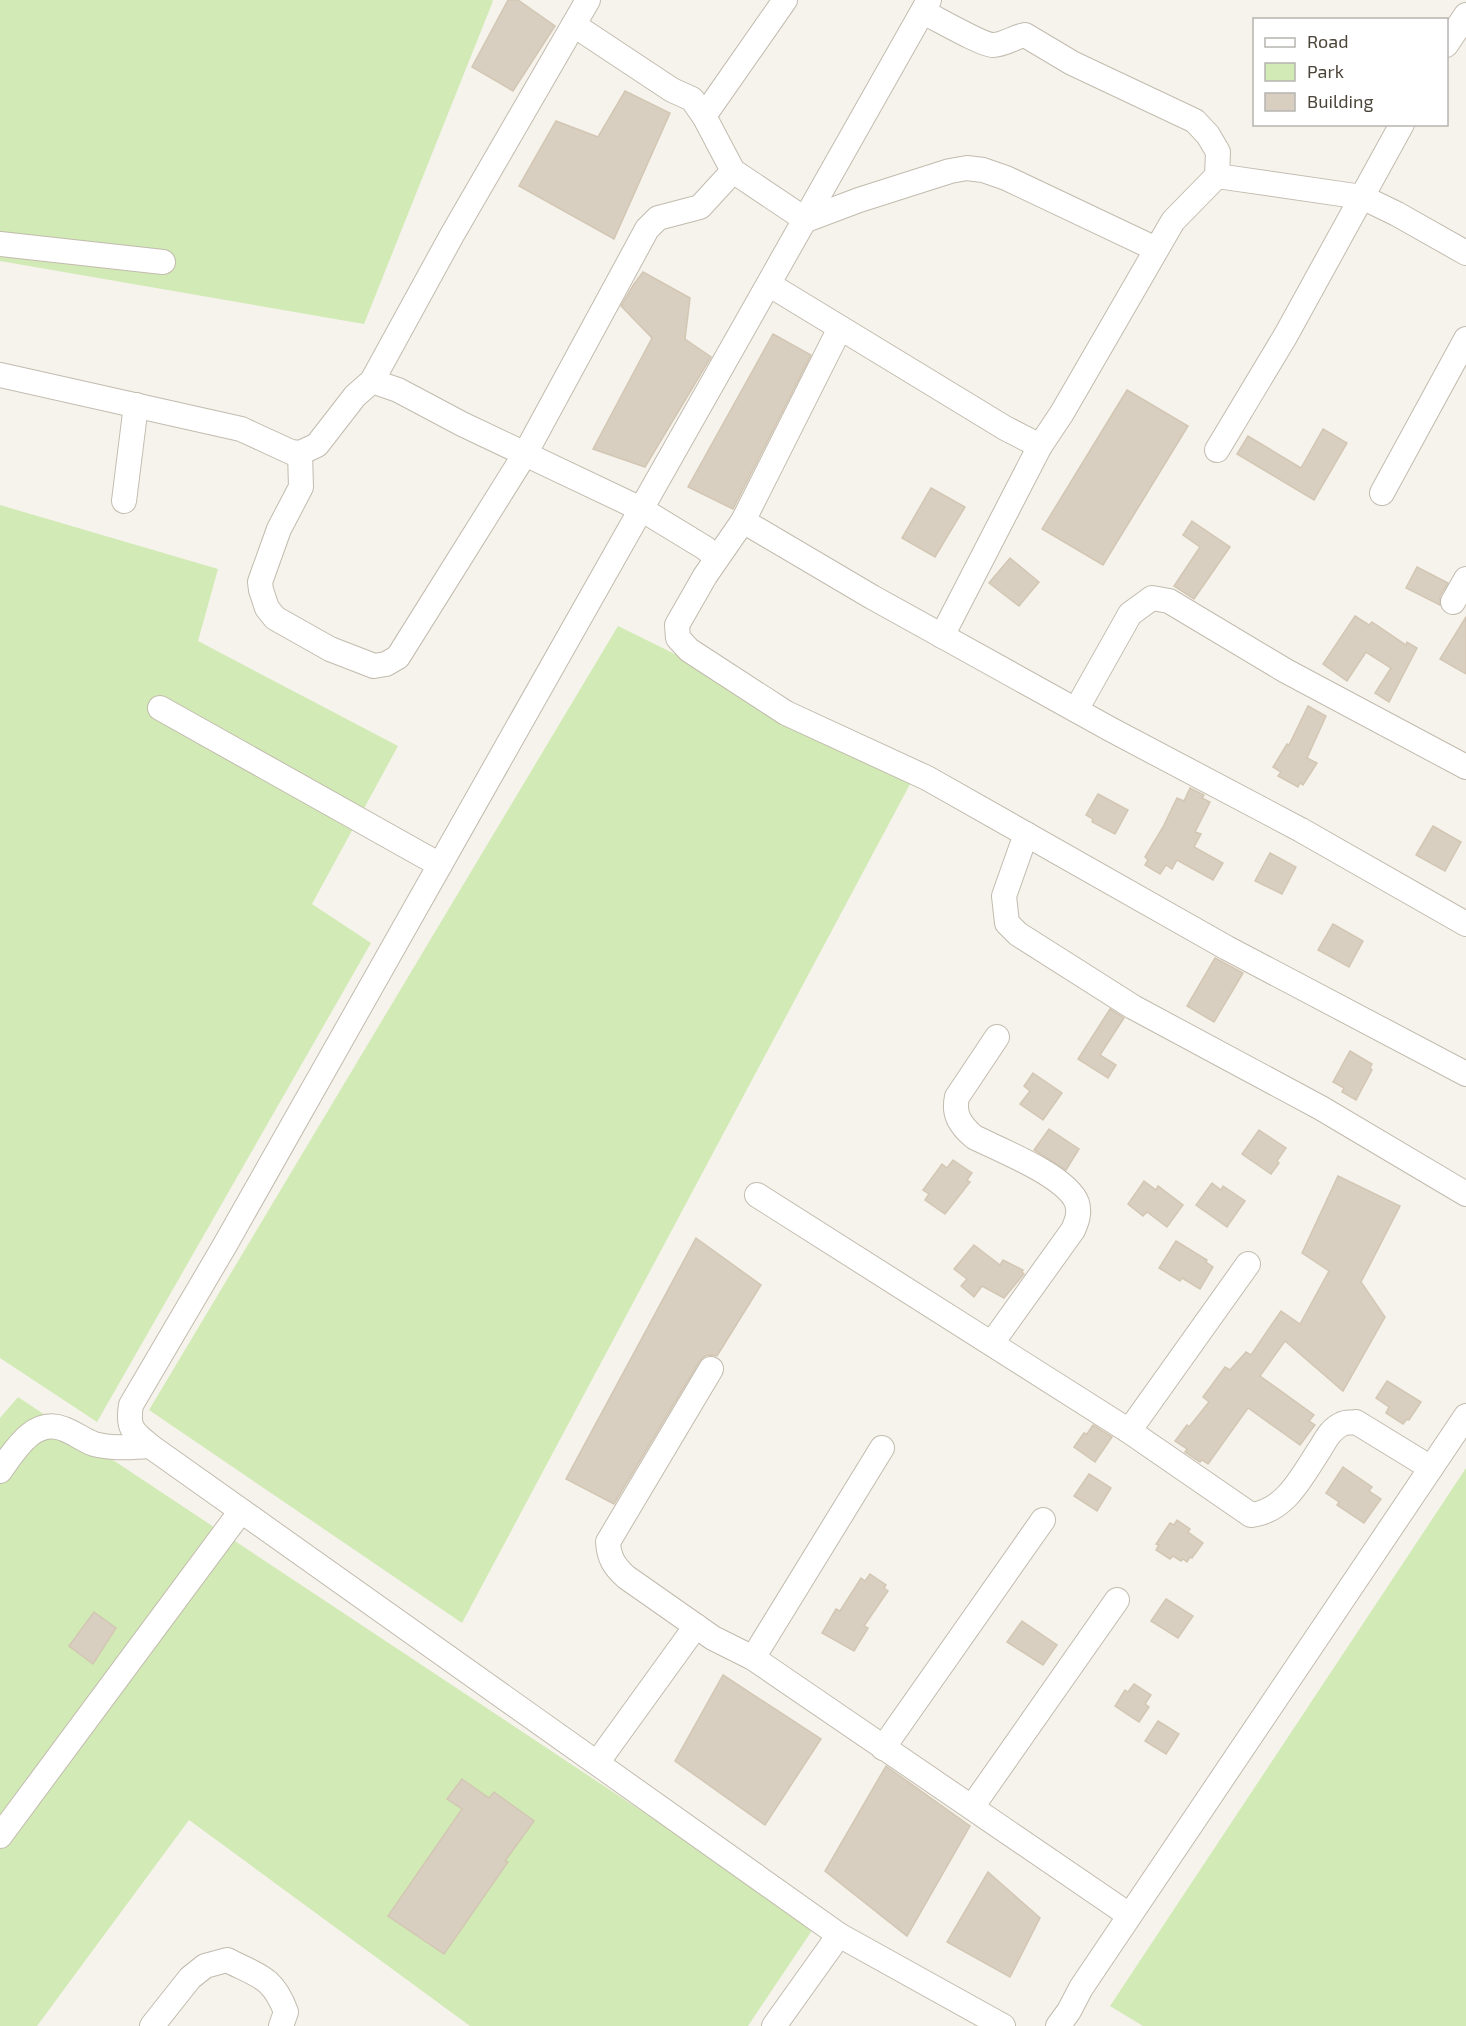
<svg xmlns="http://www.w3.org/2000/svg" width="1466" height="2026" font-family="'Exo 2',sans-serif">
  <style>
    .green { fill: #d2eab5 }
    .building { fill: #d8cfc1; stroke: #d3c7b4; stroke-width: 1.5 }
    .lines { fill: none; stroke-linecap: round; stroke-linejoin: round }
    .minor-casing { stroke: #c2bbae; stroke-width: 26 }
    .minor { stroke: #fff; stroke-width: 24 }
  </style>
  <rect width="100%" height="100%" fill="#f6f3ec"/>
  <g class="green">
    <path d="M0,0H492L493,1L364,324L0,261Z"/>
    <path d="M0,505L218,569L198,641L398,746L312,904L371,943L97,1422L0,1358Z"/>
    <path d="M618,626L916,773L462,1623L149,1410Z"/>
    <path d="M18,1397L815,1926L748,2026H470L189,1820L37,2026H0V1418Z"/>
    <path d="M1466,1468V2026H1143L1110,2006Z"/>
  </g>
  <g class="building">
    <path d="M508,0H518L555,26L513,91L472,67Z"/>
    <path d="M625,91L670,113L614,239L519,186L556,121L598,137Z"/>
    <path d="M643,272L690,298L685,339L711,357L645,467L593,449L652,338L621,306L634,284Z"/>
    <path d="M773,334L811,355L733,509L688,487Z"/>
    <path d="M1127,390L1188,426L1103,565L1042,529Z"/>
    <path d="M1323,429L1347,443L1314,500L1237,454L1248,436L1301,468Z"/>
    <path d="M931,488L965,507L935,557L902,538Z"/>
    <path d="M1192,521L1230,547L1194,599L1174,586L1200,547L1183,535Z"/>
    <path d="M1010,558L1039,582L1019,606L989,583Z"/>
    <path d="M1417,567L1448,583L1440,596V605L1406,588Z"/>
    <path d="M1355,616L1369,625L1372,622L1406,645L1407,642L1417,648L1389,702L1375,693L1391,668L1366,652L1347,681L1323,664Z"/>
    <path d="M1466,617V674L1440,659Z"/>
    <path d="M1308,706L1326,716L1307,758L1317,763L1303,785L1300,783L1298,787L1278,776L1281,772L1273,767L1287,744L1289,745Z"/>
    <path d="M1190,788L1204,795L1202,798L1210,802L1195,832L1201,834L1194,847L1223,863L1213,880L1177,860L1172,869L1166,865L1160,874L1145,865L1148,860L1145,857L1163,827L1177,798L1184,801Z"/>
    <path d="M1098,794L1128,810L1115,834L1092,822L1093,819L1086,815Z"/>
    <path d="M1433,826L1461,842L1445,871L1416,855Z"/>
    <path d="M1270,853L1296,867L1282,894L1255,881Z"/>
    <path d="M1333,924L1363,941L1349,967L1318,950Z"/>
    <path d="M1215,958L1243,973L1214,1022L1187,1006Z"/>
    <path d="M1110,1009L1124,1018L1100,1055L1116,1065L1108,1078L1078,1059Z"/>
    <path d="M1350,1051L1372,1064L1370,1068L1372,1070L1356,1100L1342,1092L1344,1088L1333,1082Z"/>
    <path d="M1033,1073L1062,1093L1043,1120L1020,1104L1030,1091L1024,1086Z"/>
    <path d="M1049,1129L1079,1149L1066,1170L1034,1150Z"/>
    <path d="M1259,1130L1286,1148L1277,1161L1279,1163L1271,1174L1242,1154Z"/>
    <path d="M953,1160L972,1173L967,1180L970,1182L945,1214L925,1200L929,1194L923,1190L942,1164L947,1168Z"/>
    <path d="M1338,1176L1400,1206L1361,1282L1385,1317L1343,1391L1285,1341L1260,1376L1314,1415L1309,1421L1315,1425L1300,1445L1248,1408L1208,1464L1202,1460L1200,1462L1185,1452L1187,1449L1175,1441L1187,1425L1189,1427L1209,1402L1203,1397L1225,1367L1230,1370L1246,1352L1251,1355L1281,1311L1300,1324L1329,1271L1302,1253Z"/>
    <path d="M1144,1181L1156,1190L1158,1186L1183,1205L1167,1227L1147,1212L1143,1216L1128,1204Z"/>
    <path d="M1212,1183L1221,1190L1223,1186L1245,1201L1227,1227L1196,1205Z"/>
    <path d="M696,1238L761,1285L717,1356L711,1355L705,1356L699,1362L614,1504L566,1479Z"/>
    <path d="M1176,1241L1207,1260L1206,1262L1213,1267L1200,1289L1182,1278L1180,1281L1159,1268Z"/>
    <path d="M974,1245L1000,1265L1003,1260L1023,1270L1022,1272L1024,1274L1004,1298L982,1286L974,1297L961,1286L967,1279L954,1269Z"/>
    <path d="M1387,1381L1421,1402L1409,1420L1407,1419L1403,1424L1386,1413L1389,1407L1376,1398Z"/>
    <path d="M1093,1425L1112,1437L1095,1462L1074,1447L1084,1433L1087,1434Z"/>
    <path d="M1343,1467L1372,1487L1369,1491L1381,1499L1364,1523L1337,1505L1339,1502L1326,1493Z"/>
    <path d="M1089,1474L1111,1488L1097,1511L1074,1496Z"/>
    <path d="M1177,1520L1190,1529L1188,1532L1203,1543L1192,1558L1190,1557L1187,1562L1183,1559L1181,1561L1173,1556L1170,1559L1156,1550L1159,1545L1156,1544L1170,1523L1174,1525Z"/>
    <path d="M870,1574L886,1585L884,1588L888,1591L864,1626L868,1628L854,1651L822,1633L836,1609L840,1611L861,1578L865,1581Z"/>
    <path d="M1166,1599L1193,1616L1178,1638L1151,1621Z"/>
    <path d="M94,1612L116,1628L93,1664L69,1646Z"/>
    <path d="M1022,1621L1057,1645L1043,1665L1007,1642Z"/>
    <path d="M723,1675L821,1739L765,1825L675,1761Z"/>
    <path d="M1134,1684L1151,1695L1145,1704L1149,1707L1139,1722L1115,1706L1125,1690L1128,1692Z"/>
    <path d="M1158,1721L1179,1734L1166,1754L1145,1741Z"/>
    <path d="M886,1766L970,1826L907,1936L825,1871Z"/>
    <path d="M462,1779L489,1798L494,1792L534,1821L505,1861L508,1862L444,1954L388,1916L462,1809L447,1799Z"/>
    <path d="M988,1872L1040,1918L1010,1977L947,1942Z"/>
  </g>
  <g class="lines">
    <g class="minor-casing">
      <g id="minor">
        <path d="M929,0L225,1245L131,1405C127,1428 133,1432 150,1446L839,1935L1003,2026"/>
        <path d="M574,25L672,90L692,99L704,116L733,171L806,220L859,200L950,171L967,168L983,170L1006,178L1156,249"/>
        <path d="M1446,45L1466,15"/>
        <path d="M704,116L785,0"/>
        <path d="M1217,176L1362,197L1397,214L1466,253"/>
        <path d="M0,244L163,262"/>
        <path d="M770,285L1005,428L1040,446L1062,413L1173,221L1217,176L1218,152L1208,135L1195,121L1072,63L1025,35C1014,37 1004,45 993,45C982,45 936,18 923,12"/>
        <path d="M0,375L241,429L291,452L300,453L317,445L355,396L372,381L398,390L462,424L641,509L705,548L717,558"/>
        <path d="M372,381L452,235L588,0"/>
        <path d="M1217,450L1286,335L1402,124"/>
        <path d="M300,453L301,487L279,529L260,582L261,590L267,608L275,618L330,649L374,666L386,664L398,657L525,454L647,229L658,218L700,207L733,171"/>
        <path d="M1382,493L1466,339"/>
        <path d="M124,501L136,405"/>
        <path d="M743,521L840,328"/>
        <path d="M1453,602L1466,579"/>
        <path d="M942,636L1040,446"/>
        <path d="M160,708L440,865"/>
        <path d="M1076,710L1130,614L1152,598L1169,601L1286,671L1466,767"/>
        <path d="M1026,834L1004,896L1007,923L1018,934L1133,1007L1321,1108L1466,1194"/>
        <path d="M1466,924L1301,830L1110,729L872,597L743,521L705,576L677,625L678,638L689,650L786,713L927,778L1227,948L1466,1074"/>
        <path d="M757,1195L1129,1431L1251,1515C1286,1511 1302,1476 1320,1449C1326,1439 1331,1429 1342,1424C1346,1422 1351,1423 1356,1422L1431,1468"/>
        <path d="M992,1343L1073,1230C1077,1221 1080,1213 1077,1203C1067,1176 1000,1150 974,1137C960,1125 953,1114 957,1097L997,1037"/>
        <path d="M711,1369L608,1542C609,1558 614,1566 626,1577L713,1638L753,1658L1129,1915"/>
        <path d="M1129,1431L1248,1264"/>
        <path d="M0,1471C15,1450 34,1417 64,1429C75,1433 83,1440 94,1444C112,1449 131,1447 150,1446"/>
        <path d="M753,1658L882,1448"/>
        <path d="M883,1748L1043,1520"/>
        <path d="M597,1763L696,1626"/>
        <path d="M972,1807L1117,1600"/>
        <path d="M0,1836L241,1511"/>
        <path d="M152,2026L190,1978L205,1966L227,1960C259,1976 273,1977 286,2012L281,2026"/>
        <path d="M774,2026L839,1935"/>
        <path d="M1058,2026L1069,2011L1081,1988L1466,1416"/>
      </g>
    </g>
    <use href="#minor" class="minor"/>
  </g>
  <rect x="1253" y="18" width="195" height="108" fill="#ffffff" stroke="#b7b4b0" stroke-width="1.5"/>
  <rect x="1265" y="38" width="30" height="9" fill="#ffffff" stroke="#b7b4b0" stroke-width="1.5"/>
  <text x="1307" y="48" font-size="18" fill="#4b4439">Road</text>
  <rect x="1265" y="63" width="30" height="18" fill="#d2eab5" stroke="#b7b4b0" stroke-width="1.5"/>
  <text x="1307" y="78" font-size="18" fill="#4b4439">Park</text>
  <rect x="1265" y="93" width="30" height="18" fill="#d8cfc1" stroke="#b7b4b0" stroke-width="1.5"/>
  <text x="1307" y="108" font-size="18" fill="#4b4439">Building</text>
</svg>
